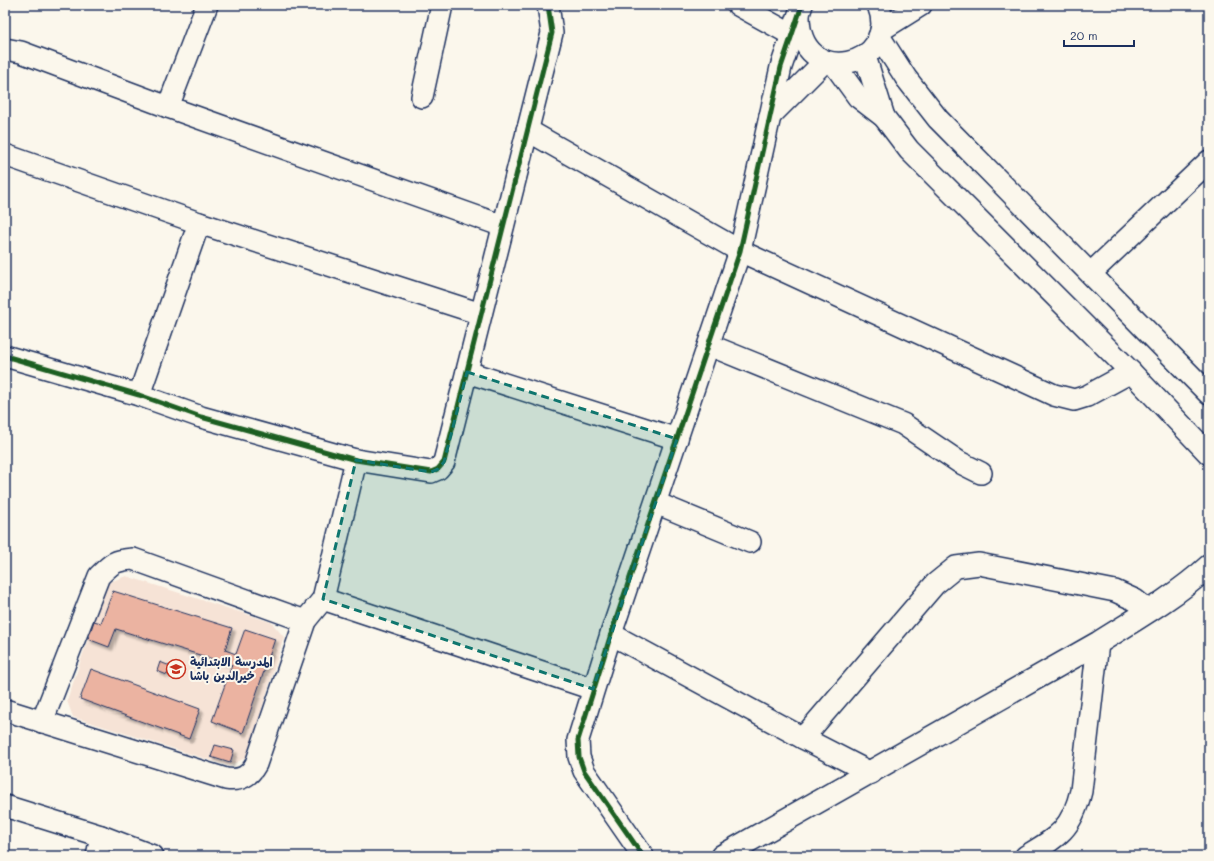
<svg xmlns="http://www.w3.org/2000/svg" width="1214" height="861" font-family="Mali,'Playpen Sans Arabic',sans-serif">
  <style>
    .built { fill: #f6e3d6 }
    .building { fill: #ebb3a1; stroke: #1b2f5e; filter: url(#shadow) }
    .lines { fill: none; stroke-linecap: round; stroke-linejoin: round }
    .minor-casing { stroke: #1b2f5e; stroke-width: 24 }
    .tertiary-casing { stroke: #1b2f5e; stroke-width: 25 }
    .minor { stroke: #fbf7ec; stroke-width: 21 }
    .tertiary { stroke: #fbf7ec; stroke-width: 22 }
    .cycleway-casing { stroke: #fbf7ec; stroke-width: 8 }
    .cycleway { stroke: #1b5e20; stroke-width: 5 }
    .marked { fill: #0f766e; fill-opacity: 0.2; stroke: #0f766e; stroke-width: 3; stroke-dasharray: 8 5; stroke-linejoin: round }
    .labels { text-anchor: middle; stroke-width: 4; stroke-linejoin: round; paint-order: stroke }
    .poi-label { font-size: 12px; font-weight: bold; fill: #1b2f5e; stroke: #fbf7ec; text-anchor: start }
  </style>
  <defs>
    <filter id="shadow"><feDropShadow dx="3.5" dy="3.5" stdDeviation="1" flood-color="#0004"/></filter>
  </defs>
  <rect width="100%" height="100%" fill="#fbf7ec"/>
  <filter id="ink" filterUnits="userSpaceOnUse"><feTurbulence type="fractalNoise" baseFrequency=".025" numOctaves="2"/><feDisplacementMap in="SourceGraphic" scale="8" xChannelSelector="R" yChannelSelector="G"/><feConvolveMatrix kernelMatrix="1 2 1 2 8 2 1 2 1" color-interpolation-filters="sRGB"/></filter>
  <g filter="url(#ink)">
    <path class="built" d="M126,576L271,622L284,637L247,757L229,766L73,717L67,701L107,583Z"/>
    <g class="building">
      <path d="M113,591L232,628L225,650L236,654L245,629L275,639L243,733L212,721L232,665L116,629L109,647L88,639L94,621L101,623Z"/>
      <path d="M160,662L170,666L167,675L157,671Z"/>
      <path d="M91,669L200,709L189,739L80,699Z"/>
      <path d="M215,745L234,750L230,763L211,757Z"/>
    </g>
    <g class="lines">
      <g class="minor-casing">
        <g id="minor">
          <path d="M738,5L792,35"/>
          <path d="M799,16C799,92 903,67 878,5"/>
          <path d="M881,30L921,5"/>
          <path d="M879,36L906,78L938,119L1209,394"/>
          <path d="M5,49L21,52L168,107L503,226"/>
          <path d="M865,56L884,117"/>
          <path d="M834,64L858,97L884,117L909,150L1131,372L1209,454"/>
          <path d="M422,97L442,5"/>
          <path d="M168,107L207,5"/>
          <path d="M770,116L825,61"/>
          <path d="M527,130L740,251L1054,395L1074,400L1087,396L1131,372"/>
          <path d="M5,155L199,223L481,314"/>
          <path d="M1091,273L1209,161"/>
          <path d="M709,345L903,424L959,462L981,473"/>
          <path d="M5,356L139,395L201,417L356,460L431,472L438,469L444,462L552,33L548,5"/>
          <path d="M467,372L677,439"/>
          <path d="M139,395L199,223"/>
          <path d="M656,503L750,542"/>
          <path d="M323,599L593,689"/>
          <path d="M611,634L803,738L871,773"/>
          <path d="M5,710L226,779C240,781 249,777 256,764L305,621L323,599L356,460"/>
          <path d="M42,722L99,576C112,563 115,560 133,559L305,621"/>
          <path d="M803,738L935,584L956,567L979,564L1115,591L1135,600L1149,611"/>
          <path d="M5,806L101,836L97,856"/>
          <path d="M101,836L153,856"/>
          <path d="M643,856L584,771L579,757L578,740L611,634L740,251L781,67L802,5"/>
          <path d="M1026,856C1058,837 1072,829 1081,791L1098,643"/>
        </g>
      </g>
      <g class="tertiary-casing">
        <path id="tertiary" d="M722,856L1098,643C1136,619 1176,596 1209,566"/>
      </g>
      <use href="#minor" class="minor"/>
      <use href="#tertiary" class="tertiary"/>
      <g class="cycleway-casing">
        <g id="cycleway">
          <path d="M5,356L139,395L201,417L356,460L431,472L438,469L444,462L552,33L548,5"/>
          <path d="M643,856L584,771L579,757L578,740L611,634L740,251L781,67L802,5"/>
        </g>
      </g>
      <use href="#cycleway" class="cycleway"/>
    </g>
  </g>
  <path class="marked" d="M467,372L677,439L593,689L323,599L356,460L431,472L438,469L444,462Z"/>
  <defs>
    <g id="school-ring" transform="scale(1)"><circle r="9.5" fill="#fbf7ec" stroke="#c8321e" stroke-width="1.5"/><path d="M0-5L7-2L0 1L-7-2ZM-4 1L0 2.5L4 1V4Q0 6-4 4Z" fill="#c8321e"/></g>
  </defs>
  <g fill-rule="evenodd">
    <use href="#school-ring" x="176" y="669"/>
  </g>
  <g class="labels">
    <g class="poi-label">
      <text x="190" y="666">المدرسة الابتدائية<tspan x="190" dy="14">خيرالدين باشا</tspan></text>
    </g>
  </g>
  <rect width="1214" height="861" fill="none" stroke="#fbf7ec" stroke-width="20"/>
  <rect x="10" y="10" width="1194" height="841" fill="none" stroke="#1b2f5e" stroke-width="1.5" filter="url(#ink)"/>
  <path d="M1064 40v6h70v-6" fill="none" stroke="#1b2f5e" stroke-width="2"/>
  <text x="1070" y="40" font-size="12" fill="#1b2f5e" stroke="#fbf7ec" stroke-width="3" paint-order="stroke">20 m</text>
</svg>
